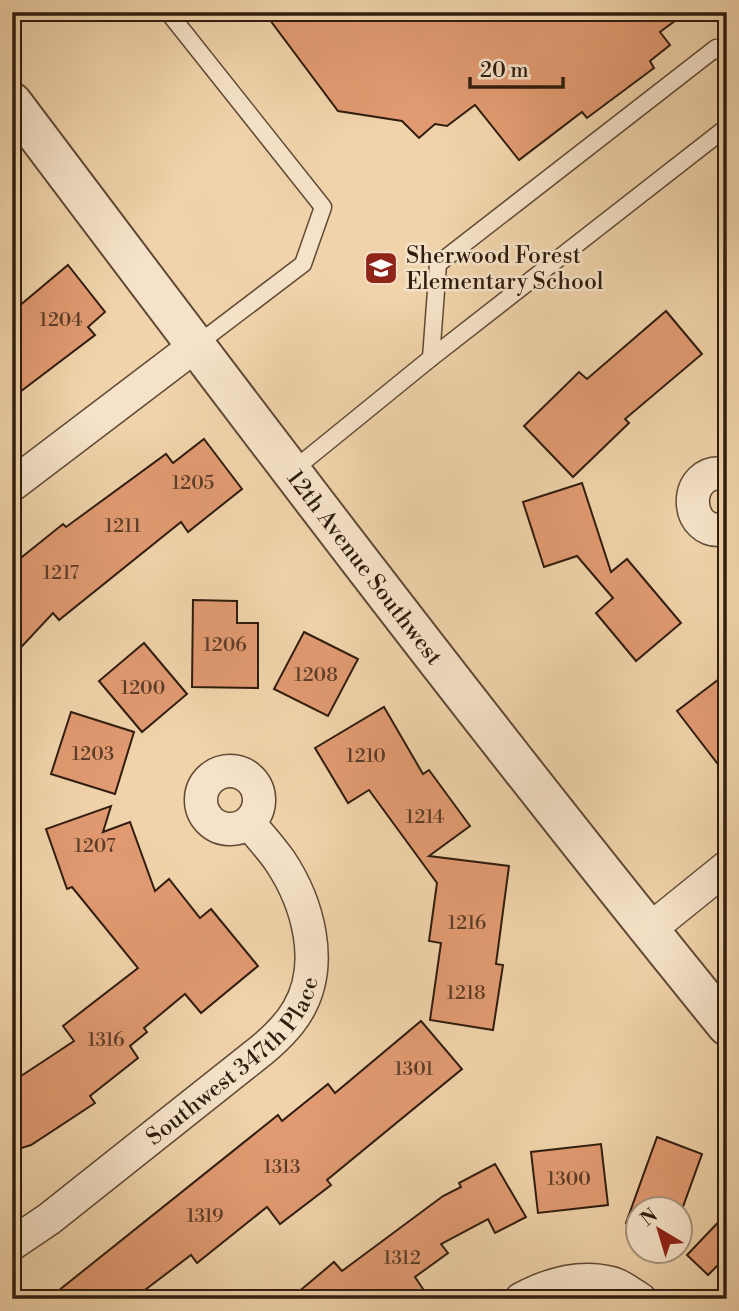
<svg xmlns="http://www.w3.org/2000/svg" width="739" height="1311" font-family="'Libre Bodoni',serif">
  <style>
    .building { fill: #e19a71; stroke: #301d0e; stroke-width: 2 }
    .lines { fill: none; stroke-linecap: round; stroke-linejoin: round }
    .service-casing { stroke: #604a35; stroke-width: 19 }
    .minor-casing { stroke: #604a35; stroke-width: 35 }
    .tertiary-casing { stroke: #604a35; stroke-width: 42 }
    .service { stroke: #f5e2c8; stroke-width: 16 }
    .minor { stroke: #f5e2c8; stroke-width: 32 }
    .tertiary { stroke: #f5e2c8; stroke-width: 38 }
    .labels { text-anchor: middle; stroke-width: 5; stroke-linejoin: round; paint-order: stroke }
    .number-label { font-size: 19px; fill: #5c3c27 }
    .poi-label { font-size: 23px; fill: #301d0e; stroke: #f5e2c8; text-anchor: start }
    .street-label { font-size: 23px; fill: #301d0e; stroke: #f5e2c8 }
  </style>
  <rect width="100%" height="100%" fill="#f0d3aa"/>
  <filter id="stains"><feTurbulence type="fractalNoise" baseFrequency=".00286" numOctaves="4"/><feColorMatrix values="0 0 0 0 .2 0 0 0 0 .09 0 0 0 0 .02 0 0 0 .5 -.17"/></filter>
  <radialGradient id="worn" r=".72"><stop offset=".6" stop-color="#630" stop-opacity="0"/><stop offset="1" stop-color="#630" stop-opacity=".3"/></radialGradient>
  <g class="building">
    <path d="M264,12H687L660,32L670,45L650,61L654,68L587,118L582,112L519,160L475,105L447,126L435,124L419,138L402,121L338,111Z"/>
    <path d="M68,265L105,312L88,327L95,335L12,398V312Z"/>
    <path d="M666,311L702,354L625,419L629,423L573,477L524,426L579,372L587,379Z"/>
    <path d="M204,439L242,489L188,532L181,522L59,620L53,613L12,657V565L63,524L66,527L166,454L173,463Z"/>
    <path d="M582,483L611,572L627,559L681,623L636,661L596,613L613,598L577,556L544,567L523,502Z"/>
    <path d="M193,600L237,601V623H258V688L192,687Z"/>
    <path d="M304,632L358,659L328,716L274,689Z"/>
    <path d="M144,643L187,694L142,732L99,681Z"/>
    <path d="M727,673V776L677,711Z"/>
    <path d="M384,707L423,774L429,770L470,826L429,856L509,866L496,964L503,965L493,1030L430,1020L441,943L429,941L437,883L369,790L348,803L315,748Z"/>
    <path d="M71,712L134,732L115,794L51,774Z"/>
    <path d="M111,806L103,832L130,822L155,891L169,879L200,918L211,909L258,966L201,1013L185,994L144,1028L147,1032L130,1046L138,1058L90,1096L95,1103L31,1145L12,1151V1082L74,1041L63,1026L138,968L72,887L67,889L46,829Z"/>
    <path d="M421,1021L462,1069L327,1180L331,1185L280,1224L267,1207L197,1263L191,1255L133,1299H48L278,1115L282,1121L328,1084L335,1093Z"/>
    <path d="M657,1137L702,1154L680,1215V1209H638V1228L626,1223Z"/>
    <path d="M601,1144L608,1205L538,1213L531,1152Z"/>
    <path d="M495,1164L526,1217L495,1233L488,1219L441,1244L448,1253L415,1277L423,1289L410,1299H290L334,1262L342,1271L443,1196L461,1187L459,1183Z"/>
    <path d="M727,1213V1256L708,1275L687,1255Z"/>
  </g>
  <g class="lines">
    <g class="service-casing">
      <g id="service">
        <path d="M168,12L323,207L303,264L195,346"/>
        <path d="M431,358L438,264L716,48L727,57"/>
        <path d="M292,471L431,358L727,127"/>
      </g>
    </g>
    <g class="minor-casing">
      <g id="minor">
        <path d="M727,474C681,465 682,539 727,529"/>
        <path d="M12,485L195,346"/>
        <circle cx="230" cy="800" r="29"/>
        <path d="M649,930L727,867"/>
        <path id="s1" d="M12,1244L49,1219L253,1057C270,1044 287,1029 298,1010C325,964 308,903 280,861C271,848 259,835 249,823"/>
        <path d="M521,1299C549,1284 580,1275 611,1283C621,1285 631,1294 640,1299"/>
      </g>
    </g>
    <g class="tertiary-casing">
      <g id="tertiary">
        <path id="s2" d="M12,102C246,413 481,724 727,1026"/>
      </g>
    </g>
    <use href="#service" class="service"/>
    <use href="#minor" class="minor"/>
    <use href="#tertiary" class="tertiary"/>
  </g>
  <defs>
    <g id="school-square" transform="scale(1.75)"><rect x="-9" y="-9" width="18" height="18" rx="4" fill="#8f2418" stroke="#f5e2c8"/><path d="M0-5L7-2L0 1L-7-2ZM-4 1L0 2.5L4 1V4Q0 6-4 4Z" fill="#fff"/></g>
  </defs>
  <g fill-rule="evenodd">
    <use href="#school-square" x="381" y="268"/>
  </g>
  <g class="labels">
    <g class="number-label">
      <text x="61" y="326">1204</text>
      <text x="193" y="489">1205</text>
      <text x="123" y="532">1211</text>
      <text x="61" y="579">1217</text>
      <text x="225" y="651">1206</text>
      <text x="316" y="681">1208</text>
      <text x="143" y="694">1200</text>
      <text x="93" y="760">1203</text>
      <text x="366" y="762">1210</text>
      <text x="425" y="823">1214</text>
      <text x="95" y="852">1207</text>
      <text x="467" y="929">1216</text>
      <text x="466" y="999">1218</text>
      <text x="106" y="1046">1316</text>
      <text x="414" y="1075">1301</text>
      <text x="282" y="1173">1313</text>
      <text x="569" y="1185">1300</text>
      <text x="205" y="1222">1319</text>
      <text x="402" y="1264">1312</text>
    </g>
    <g class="poi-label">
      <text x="406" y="263">Sherwood Forest<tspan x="406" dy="26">Elementary School</tspan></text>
    </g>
    <g class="street-label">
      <text dy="8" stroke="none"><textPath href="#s2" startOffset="584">12th Avenue Southwest</textPath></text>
      <text dy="8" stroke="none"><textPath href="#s1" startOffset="289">Southwest 347th Place</textPath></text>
    </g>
  </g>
  <rect width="739" height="1311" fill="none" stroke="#f0d3aa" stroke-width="42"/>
  <rect x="14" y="14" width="711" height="1283" fill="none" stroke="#301d0e" stroke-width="3.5"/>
  <rect x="21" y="21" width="697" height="1269" fill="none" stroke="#301d0e" stroke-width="2"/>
  <g transform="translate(659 1230) rotate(322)"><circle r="33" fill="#f5e2c8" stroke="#a6937e" stroke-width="2"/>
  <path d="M0-5L12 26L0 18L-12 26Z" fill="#8f2418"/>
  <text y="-10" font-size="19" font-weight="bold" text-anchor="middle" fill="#301d0e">N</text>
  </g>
  <path d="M470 77v10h93v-10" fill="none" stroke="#301d0e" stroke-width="3.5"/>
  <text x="480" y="77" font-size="21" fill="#301d0e" stroke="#f5e2c8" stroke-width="5" paint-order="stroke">20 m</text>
  <rect width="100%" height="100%" filter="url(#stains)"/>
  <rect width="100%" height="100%" fill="url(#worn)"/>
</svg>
